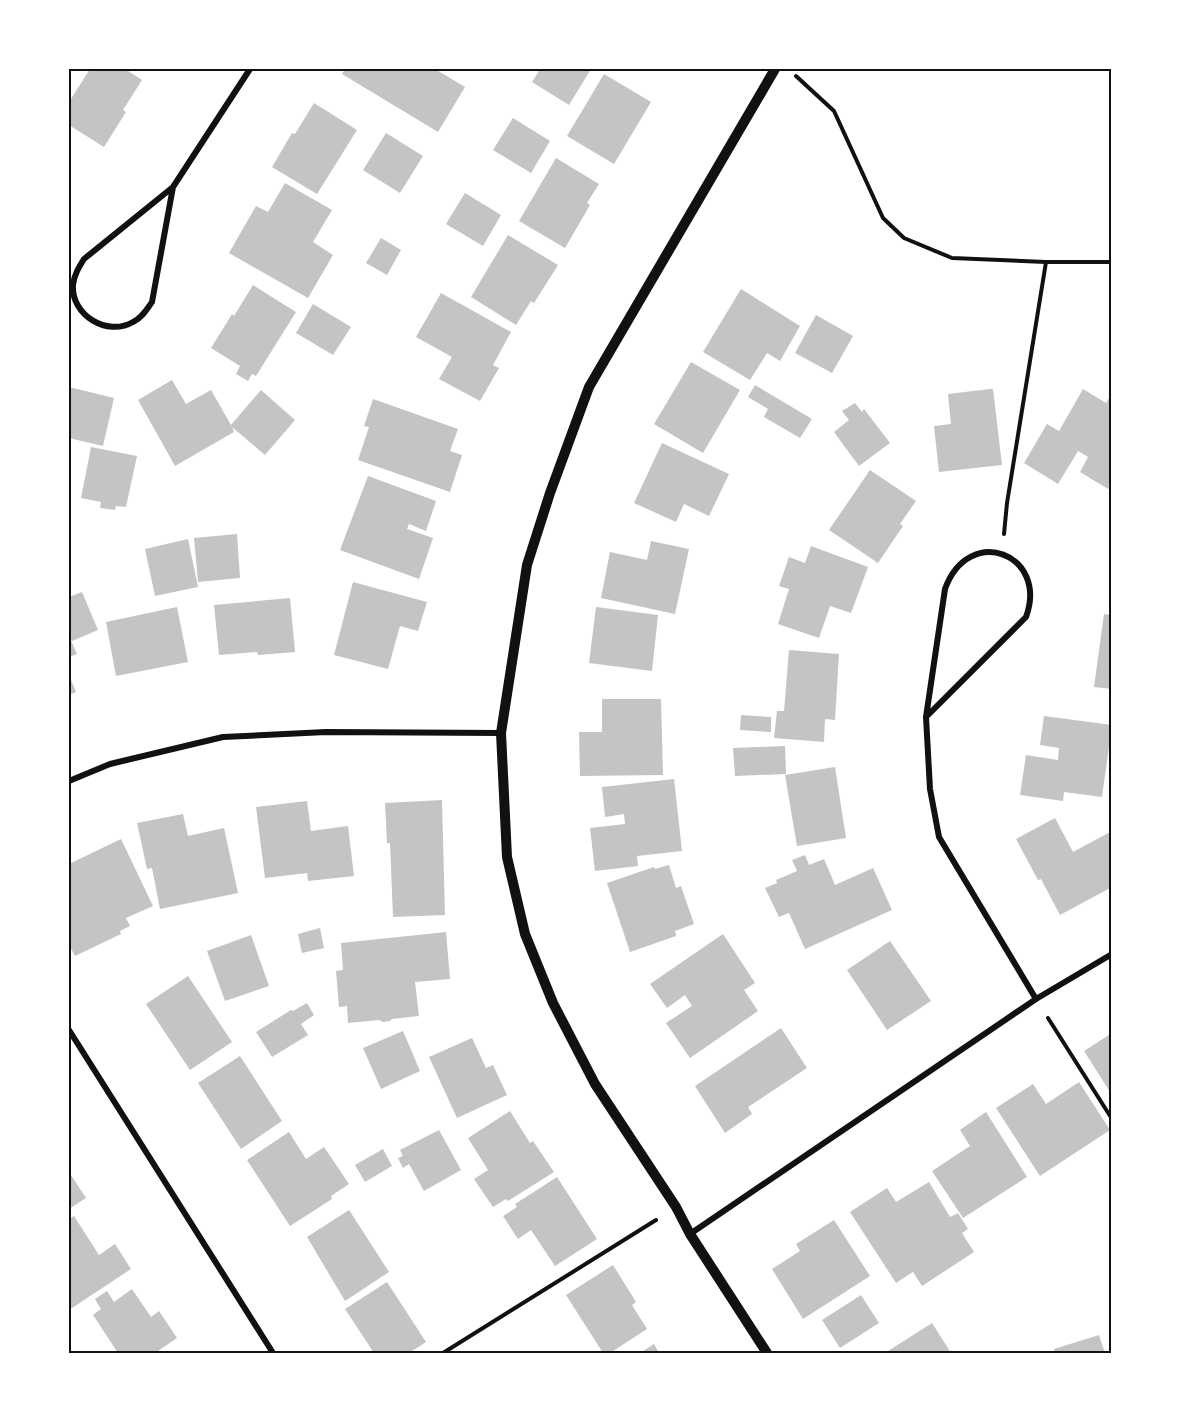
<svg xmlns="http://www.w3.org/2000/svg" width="1181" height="1422" font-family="Georgia,serif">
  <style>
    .building { fill: #c4c4c4 }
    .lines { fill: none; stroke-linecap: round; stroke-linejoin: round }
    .path { stroke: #111; stroke-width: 4 }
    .minor { stroke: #111; stroke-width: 6 }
    .tertiary { stroke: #111; stroke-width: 10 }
    .neatline { fill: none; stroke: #111; stroke-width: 2 }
  </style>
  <rect width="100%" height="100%" fill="#fff"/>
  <g class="building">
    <path d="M90,69H125L142,80L123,110L126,112L104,147L69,125V102Z"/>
    <path d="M345,69H435L465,87L438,132L342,74Z"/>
    <path d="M540,69H591L569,105L532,82Z"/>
    <path d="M604,74L651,102L614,164L567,136Z"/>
    <path d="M314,103L357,130L317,194L272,167L292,133L295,134Z"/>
    <path d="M513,118L550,141L531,173L493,150Z"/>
    <path d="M386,133L423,156L400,193L363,170Z"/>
    <path d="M556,158L599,184L587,203L590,205L565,248L519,221Z"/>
    <path d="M285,183L332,210L313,242L333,255L308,298L229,253L256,206L268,212Z"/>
    <path d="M465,193L501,215L483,246L446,224Z"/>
    <path d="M508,235L558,265L534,303L531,301L516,325L471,297Z"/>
    <path d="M381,238L401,250L387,275L366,263Z"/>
    <path d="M253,285L296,312L256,376L252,374L248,381L236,374L240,366L211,348L232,314L234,316Z"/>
    <path d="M741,289L800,326L780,361L767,353L750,380L703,352Z"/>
    <path d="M441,293L511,332L493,365L499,368L480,401L439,379L452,357L416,337Z"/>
    <path d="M313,304L351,327L333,355L296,333Z"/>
    <path d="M816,315L853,336L832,373L795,353Z"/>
    <path d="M691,362L740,390L703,453L654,424Z"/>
    <path d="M172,380L186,404L211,390L231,425L261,390L295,420L265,455L232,427L234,432L175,466L138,400Z"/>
    <path d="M755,385L812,419L800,438L764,417L768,409L748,397Z"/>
    <path d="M69,387L114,398L103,446L69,438Z"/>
    <path d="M990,389H993L1002,465L939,472L934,426L951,424L948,394Z"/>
    <path d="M1083,389L1106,403L1112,393V482L1108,489L1080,472L1088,457L1078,451L1058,484L1024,463L1047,424L1059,431Z"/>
    <path d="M373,399L458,429L450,451L462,455L450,492L358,460L369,427L364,426Z"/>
    <path d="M855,403L862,412L864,409L890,443L859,466L834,432L849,420L842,411Z"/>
    <path d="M662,443L729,474L709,516L684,504L676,522L634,503Z"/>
    <path d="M91,447L137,456L126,507L116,506L115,510L100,508L101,502L81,498Z"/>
    <path d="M870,470L916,501L900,524L903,526L878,563L829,530Z"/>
    <path d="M368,476L436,501L426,531L409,524L407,529L433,538L419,579L340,550Z"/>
    <path d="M237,534L240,578L198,582L194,538Z"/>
    <path d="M188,539L198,587L155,596L145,549Z"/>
    <path d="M651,541L689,549L675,614L601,598L610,552L647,560Z"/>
    <path d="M811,546L868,567L851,613L830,606L819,638L778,624L789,589L779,586L789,557L805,563Z"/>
    <path d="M353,582L427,602L418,631L400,626L388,669L334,655Z"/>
    <path d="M82,592L98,630L72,641L69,634V597Z"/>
    <path d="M290,598L295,652L258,655L257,652L219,655L214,605Z"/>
    <path d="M177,607L188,662L116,676L106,622Z"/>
    <path d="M596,607L658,615L652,671L589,663Z"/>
    <path d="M1104,614L1112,615V689L1094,687Z"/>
    <path d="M69,636L77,654L69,657Z"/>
    <path d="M789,650L839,654L835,720L825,719L824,742L774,738L777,711H784Z"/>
    <path d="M69,675L76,692L69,695Z"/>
    <path d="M602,699H661L663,775L580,776L579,732H602Z"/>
    <path d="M741,715L771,717V732L740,730Z"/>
    <path d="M1044,716L1112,725L1102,797L1064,792L1063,801L1020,795L1026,755L1058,760L1059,748L1040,745Z"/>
    <path d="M785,746L786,774L735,776L733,748Z"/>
    <path d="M835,767L846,838L797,846L785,775Z"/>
    <path d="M674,779L682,851L637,856L638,866L595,871L590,828L625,824L624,814L605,817L602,787Z"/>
    <path d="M442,800L445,915L393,917L390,843H387L385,803Z"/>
    <path d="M307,801L311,831L348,826L354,876L308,881L307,873L265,878L256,807Z"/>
    <path d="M183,814L188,836L224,828L238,893L160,909L152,868L147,869L137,823Z"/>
    <path d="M1055,818L1073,852L1112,831V887L1060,915L1041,879L1038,880L1016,839Z"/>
    <path d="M121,839L153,906L126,918L130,926L120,931L121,934L75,956L69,945V864Z"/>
    <path d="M805,855L809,865L824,859L835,885L873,868L892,910L805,949L789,913L779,917L765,888L777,883L776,880L797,871L792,860Z"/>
    <path d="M669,865L676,888L681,886L694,924L675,931L676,936L630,952L607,883L654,867L655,869Z"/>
    <path d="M320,928L324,948L302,953L298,934Z"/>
    <path d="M446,932L450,979L415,982L419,1016L392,1019L390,1021L383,1022L379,1020L348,1023L347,1006L339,1007L336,971L343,970L341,943Z"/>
    <path d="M723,934L755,983L744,990L758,1011L690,1058L666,1023L692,1006L685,995L667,1008L650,984Z"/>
    <path d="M251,935L269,986L225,1001L207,951Z"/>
    <path d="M890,941L931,1001L887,1030L847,970Z"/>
    <path d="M188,976L232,1042L190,1070L146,1004Z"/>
    <path d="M307,1003L314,1015L301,1024L308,1035L272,1057L256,1032L291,1010L293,1011Z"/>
    <path d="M781,1028L807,1068L748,1107L752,1114L725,1133L695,1086Z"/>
    <path d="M403,1031L420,1071L381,1089L363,1048Z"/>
    <path d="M1112,1033V1095L1084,1051Z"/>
    <path d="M472,1038L486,1068L493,1065L507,1095L457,1118L429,1057Z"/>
    <path d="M240,1056L282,1121L241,1149L198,1083Z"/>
    <path d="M1079,1082L1110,1130L1040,1176L996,1108L1033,1084L1046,1104Z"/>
    <path d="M510,1111L530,1143L533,1141L554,1172L508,1201L506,1199L493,1207L474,1179L488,1170L468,1138Z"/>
    <path d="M986,1112L1027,1177L963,1218L932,1171L970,1146L960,1130Z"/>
    <path d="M439,1130L461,1170L424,1191L409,1164L403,1168L398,1158L403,1156L400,1150Z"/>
    <path d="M289,1132L306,1159L324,1147L349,1184L331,1196L332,1199L290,1226L247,1160Z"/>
    <path d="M383,1149L392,1166L365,1182L355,1165Z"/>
    <path d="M69,1172L86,1198L69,1209Z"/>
    <path d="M557,1177L597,1239L555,1266L531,1230L518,1239L503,1216L517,1207L515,1204Z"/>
    <path d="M929,1182L950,1217L958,1213L968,1229L962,1233L974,1252L922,1286L913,1272L896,1283L850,1212L887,1188L896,1202Z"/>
    <path d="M349,1210L389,1272L345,1301L307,1237Z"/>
    <path d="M74,1216L99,1255L115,1244L131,1269L69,1310V1219Z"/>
    <path d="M834,1220L870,1276L803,1319L772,1269L800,1251L796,1244Z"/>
    <path d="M613,1265L636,1302L632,1305L647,1329L610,1353H603L566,1295Z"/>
    <path d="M387,1282L426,1342L409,1353H374L345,1309Z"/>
    <path d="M132,1289L151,1317L159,1311L177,1338L155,1353H118L93,1315L101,1309L95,1299L107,1291L114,1302Z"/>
    <path d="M861,1295L879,1323L840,1348L822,1320Z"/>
    <path d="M932,1323L951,1353H885Z"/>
    <path d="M1099,1335L1105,1353H1055L1054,1349Z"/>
    <path d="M654,1344L659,1353H640Z"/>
  </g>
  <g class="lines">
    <g class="path">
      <path d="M796,76L834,111L883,218L904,238L952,258L1046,262H1112"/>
      <path d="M1004,534L1007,503L1046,262"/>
      <path d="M1048,1018L1112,1119"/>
      <path d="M443,1353L656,1220"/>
    </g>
    <g class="minor">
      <path d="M173,187L152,302C147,309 142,318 133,322C107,337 71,315 73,285C74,275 79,267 84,259L173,187L250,69"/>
      <path d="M926,717L1026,617C1049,554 969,523 945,589L926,717L930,789L939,837L1036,999"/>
      <path d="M69,781L110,764L223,737L326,732L501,733"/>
      <path d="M69,1030L273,1353"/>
      <path d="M690,1234L1036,999L1112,954"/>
    </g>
    <path class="tertiary" d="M767,1353L690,1234L676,1207L595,1084L553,1003L525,934L507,857L501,733L527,565L550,493L589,387L775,69"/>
  </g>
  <rect width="1181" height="1422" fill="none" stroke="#ffffff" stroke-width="141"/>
  <rect x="70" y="70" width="1040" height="1282" class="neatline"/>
</svg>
